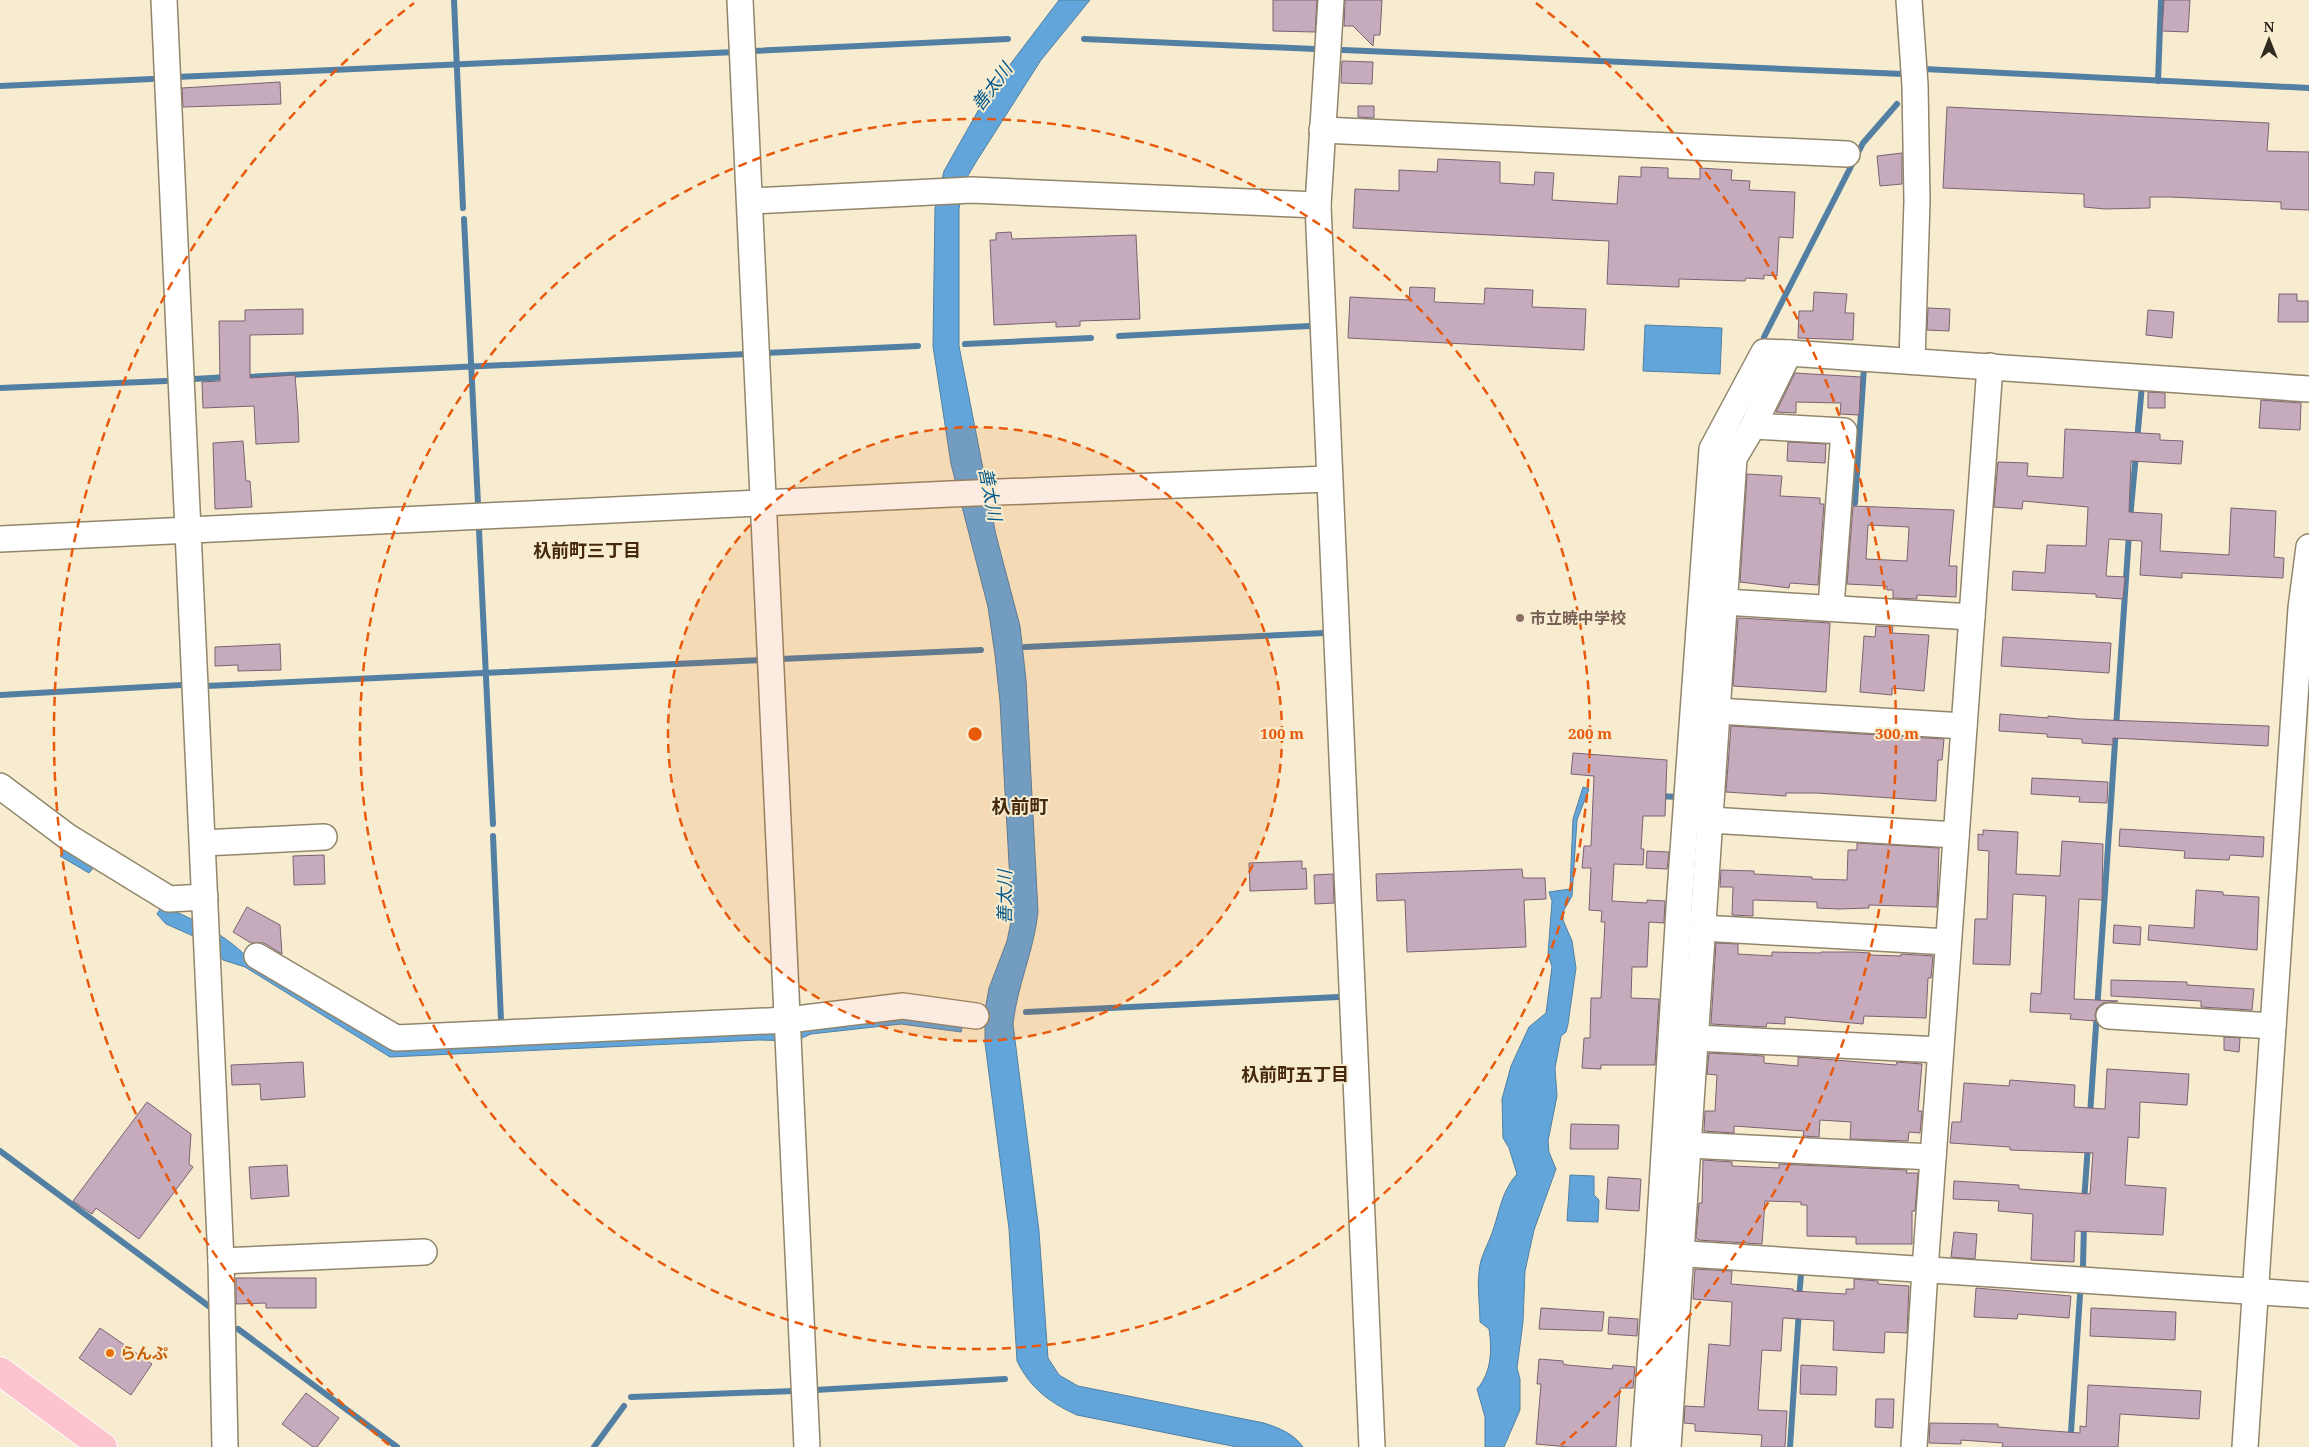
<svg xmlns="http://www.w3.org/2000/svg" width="2309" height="1447" font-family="'Noto Serif','Noto Sans JP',serif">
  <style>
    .water { fill: #62a5da; stroke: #5380a2 }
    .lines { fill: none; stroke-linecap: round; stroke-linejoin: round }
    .stream { stroke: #5380a2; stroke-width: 6 }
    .building { fill: #c6abbd; stroke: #7b6272; fill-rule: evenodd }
    .minor-casing { stroke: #91866c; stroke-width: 28 }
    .major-casing { stroke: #fff; stroke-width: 30 }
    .minor { stroke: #fff; stroke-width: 25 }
    .major { stroke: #fdc4ce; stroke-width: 28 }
    .ring { fill: none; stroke: #e8590c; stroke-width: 2.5; stroke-dasharray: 9 6 }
    .education-dot { fill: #8d6e63; stroke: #f7eccf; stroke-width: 2 }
    .food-dot { fill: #e8710a; stroke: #f7eccf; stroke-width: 2 }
    .labels { text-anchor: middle; stroke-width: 4; stroke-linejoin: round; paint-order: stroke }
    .education-label { font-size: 16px; font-weight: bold; fill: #785e54; stroke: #f7eccf; text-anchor: start }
    .food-label { font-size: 16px; font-weight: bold; fill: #c56008; stroke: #f7eccf; text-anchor: start }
    .water-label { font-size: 18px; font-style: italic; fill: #055889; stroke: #f7eccf }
    .neighbourhood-label { font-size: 18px; font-weight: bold; fill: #46290c; stroke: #f7eccf }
    .quarter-label { font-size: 19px; font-weight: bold; fill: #46290c; stroke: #f7eccf }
    .centre { fill: #e8590c; stroke: #f7eccf; stroke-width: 2.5 }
    .ring-label { font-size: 15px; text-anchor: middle; font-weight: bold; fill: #e8590c; stroke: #f7eccf; stroke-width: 4; stroke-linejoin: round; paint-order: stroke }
  </style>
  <rect width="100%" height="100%" fill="#f7eccf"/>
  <g class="water">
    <path d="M1059,0H1090L1041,60L976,162L963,184L959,209V346L996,535L1020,626L1026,680L1038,912C1034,951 1017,986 1013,1024L1039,1231L1048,1358L1059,1375L1078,1386L1264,1423C1279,1428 1293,1433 1303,1447H1237L1077,1415C1050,1403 1030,1388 1017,1361L1009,1229L985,1043V1010L989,988L1007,941L1012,917L1000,702L995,655L988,607L951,464L933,346L935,208L944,171L987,95Z"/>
    <path d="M1645,325L1722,328L1720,374L1643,371Z"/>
    <path d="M1583,787L1589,789L1577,820L1572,896L1564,910L1563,920L1572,941L1576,968L1568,1024L1566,1032L1561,1036L1555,1068L1557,1096L1548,1141L1549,1152L1556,1169L1534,1230L1525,1271L1523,1322L1517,1368L1520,1379V1410L1504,1447H1485V1417L1477,1389C1492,1372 1492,1349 1489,1329L1480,1322C1480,1306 1477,1289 1479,1272C1480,1257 1487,1247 1492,1233C1500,1211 1501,1192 1517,1174L1509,1148L1503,1138L1502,1099L1511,1066L1529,1027L1546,1013L1552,967L1548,954L1552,901L1549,892L1570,889L1573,819Z"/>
    <path d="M66,847L94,867L89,873L60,856Z"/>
    <path d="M162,906C196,920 227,935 252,962L394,1049L902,1016L963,1024L961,1032L901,1024L811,1034L795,1041L759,1040L390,1057L245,967L223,960L209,946L191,935L166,924L157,914Z"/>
    <path d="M1570,1175L1594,1176V1195L1599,1200L1598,1222L1567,1221Z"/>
  </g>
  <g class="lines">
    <g class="stream">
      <path d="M454,0L463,208"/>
      <path d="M1084,39L1315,49"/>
      <path d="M1343,50L1903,74"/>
      <path d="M753,51L1008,39"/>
      <path d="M1924,69L2309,88"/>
      <path d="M176,77L735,52"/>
      <path d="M2158,81L2161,0"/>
      <path d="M0,86L152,79"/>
      <path d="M464,219L478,504"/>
      <path d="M1119,336L1310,326"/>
      <path d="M1764,337L1863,143L1897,104"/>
      <path d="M965,344L1091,338"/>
      <path d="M765,353L918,346"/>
      <path d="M243,377L748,354"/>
      <path d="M194,379L228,377"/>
      <path d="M0,388L166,381"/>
      <path d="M2137,441L2142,385"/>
      <path d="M1855,503L1864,367"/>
      <path d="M2130,519L2136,454"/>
      <path d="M479,530L493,824"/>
      <path d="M1025,647L1325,633"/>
      <path d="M781,659L981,650"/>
      <path d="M206,686L762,660"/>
      <path d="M0,695L182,685"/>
      <path d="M1657,796L1679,797V794"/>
      <path d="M493,836L501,1020"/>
      <path d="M1026,1012L1339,997"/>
      <path d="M2090,1115L2129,534"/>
      <path d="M0,1151L210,1307"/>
      <path d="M2084,1202L2088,1145"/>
      <path d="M2083,1266L2084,1224"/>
      <path d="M1799,1298L1801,1274"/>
      <path d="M238,1329L397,1447"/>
      <path d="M815,1390L1005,1379"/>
      <path d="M631,1397L794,1391"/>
      <path d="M594,1447L624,1406"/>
      <path d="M1790,1447L1799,1310"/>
      <path d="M2070,1447L2080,1295"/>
    </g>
  </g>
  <g class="building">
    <path d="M1273,0H1317L1315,32L1273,31Z"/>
    <path d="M1345,0H1382L1380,35H1374L1373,46L1353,26H1344Z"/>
    <path d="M2164,0H2190L2188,32L2162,31Z"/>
    <path d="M1342,61L1373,62L1372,84L1341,83Z"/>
    <path d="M280,82L281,104L183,107L182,88Z"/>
    <path d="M1358,106H1374V118L1358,117Z"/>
    <path d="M1947,107L2269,123L2267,151L2309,152V210L2281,209V202L2170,197H2150V208L2105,209L2084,207V194L1943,188Z"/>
    <path d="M1902,153V184L1880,186L1877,156Z"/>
    <path d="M1438,159L1500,162V183L1534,185L1535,172L1554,173L1552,200L1617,204L1619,176L1641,177V167L1668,168V178L1700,179V168L1732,170L1731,180L1750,181L1749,190L1795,192L1793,238L1779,237L1777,276L1764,275V279L1746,278L1745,281L1679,279V287L1607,284L1609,241L1353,228L1355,189L1399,191V170L1437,172Z"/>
    <path d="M1011,232L1012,239L1136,235L1140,319L1080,321V326L1056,327V322L994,325L990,240H996V233Z"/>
    <path d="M1410,287L1435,288L1434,302L1484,304L1485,288L1533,290L1532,307L1586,309L1584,350L1348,338L1350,297L1409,300Z"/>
    <path d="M1814,292L1847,294L1845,313H1854L1853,340L1798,338L1799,311H1813Z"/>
    <path d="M2279,294H2297V301H2308V322H2278Z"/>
    <path d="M1928,308L1950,309L1949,331L1927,330Z"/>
    <path d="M303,309V334L250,335V378L295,375L298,414L299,442L256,444L254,406L203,408L202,382L220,381L219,321H245V310Z"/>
    <path d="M2148,310L2174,312L2172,338L2146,335Z"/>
    <path d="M1795,373L1861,377L1859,415L1840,414L1841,403L1796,402V413L1776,412Z"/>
    <path d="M2148,392L2165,393V408H2148Z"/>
    <path d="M2261,400L2301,403L2300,430L2259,428Z"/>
    <path d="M2065,429L2160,434V440L2183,441L2181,464L2131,461L2129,512L2162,514L2160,551L2229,555L2231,508L2276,511L2274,557L2284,558L2283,578L2182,573V578L2140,575L2142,541L2109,539L2106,576L2125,577L2123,599L2096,597V594L2012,590L2013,571L2045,573L2047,545L2086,546L2088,507L2023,501L2022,509L1994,507L1998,462L2028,463L2027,476L2063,478Z"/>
    <path d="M243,441L246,481H250L252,507L215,509L213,443Z"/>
    <path d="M1788,442L1826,444L1825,463L1787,461Z"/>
    <path d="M1747,474L1782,476L1780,496L1820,498V504H1824L1818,585L1790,583L1789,588L1740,582Z"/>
    <path d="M1853,506L1954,510L1949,566H1957L1956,597L1917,595V599L1893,598V590H1887V586L1847,584ZM1868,525L1909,527L1907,561L1866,559Z"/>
    <path d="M1738,618L1830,623L1826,692L1733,686Z"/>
    <path d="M1876,626L1893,627L1892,633L1929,635L1924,691L1892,688V695L1860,692L1864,636L1875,637Z"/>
    <path d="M2003,637L2111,643L2109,673L2001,666Z"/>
    <path d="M280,644L281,670L238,671V665L215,666V647Z"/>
    <path d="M2000,714L2048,718V716L2079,719L2269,726L2268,746L2113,738V745L2082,743V739L2047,737V734L1999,731Z"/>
    <path d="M1731,726L1944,739L1942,760H1938L1936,801L1817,793H1786V796L1726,792Z"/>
    <path d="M1573,753L1667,760L1665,816H1643L1641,849H1644L1643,865L1614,864L1612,901L1647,903V900L1665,901L1664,923L1649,922L1647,967H1632L1631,998L1659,999L1655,1065H1601V1069L1582,1068L1584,1038H1590L1591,998H1601L1605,922H1601L1602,911L1589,910L1591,868H1582L1584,846H1591L1594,776L1571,774Z"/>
    <path d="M2032,778L2108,782L2107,803L2079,802L2080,797L2031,794Z"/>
    <path d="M2120,829L2264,837L2263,857L2230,855L2229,860L2184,858L2185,851L2119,846Z"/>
    <path d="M1983,830L2018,832L2016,874L2060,876L2062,841L2103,844L2102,900L2079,899L2074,999L2118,1001L2103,1003L2097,1008L2095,1015L2096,1021L2070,1019L2071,1014L2030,1012L2031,993L2041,994L2046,896L2013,894L2010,965L1973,964L1975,919H1987L1989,851L1978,850V834L1983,835Z"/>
    <path d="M1857,843L1939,848L1937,907L1869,905V908L1839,909L1817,908V902L1753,900V916L1732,915L1733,887H1720L1721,870L1754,871V874L1812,877V879L1847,880L1848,850H1857Z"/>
    <path d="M1647,851L1669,852L1667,869L1646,868Z"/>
    <path d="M324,855L325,884L294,885L293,856Z"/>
    <path d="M1302,861V869L1306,868L1307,889L1250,891L1249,863Z"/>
    <path d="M1522,869L1523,878H1545L1546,899L1524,900L1526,947L1407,952L1405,900L1377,901L1376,874Z"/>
    <path d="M1333,874L1334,903L1315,904L1314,875Z"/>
    <path d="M2196,890L2223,892V895L2259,897L2257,950L2148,940L2149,925L2194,928Z"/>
    <path d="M247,907L280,925L282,954L264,943H251L233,932Z"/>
    <path d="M2114,925L2141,927L2140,945L2113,943Z"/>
    <path d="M1716,943L1738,944V954L1772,956V952L1821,953V952H1854L1870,953V955L1901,956V954L1933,956L1931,978H1928L1926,1018L1864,1016L1863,1024L1785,1017V1024L1767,1023L1766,1027L1711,1024Z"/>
    <path d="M2111,980L2187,982V985L2254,989L2252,1010L2201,1007V1001L2111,996Z"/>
    <path d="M2224,1037L2240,1038L2239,1052L2224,1050Z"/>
    <path d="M1709,1053L1764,1056V1063L1798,1066V1057L1896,1065L1897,1062L1922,1064L1918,1111H1922L1920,1133L1909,1132L1908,1141L1850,1139L1851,1122L1820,1120L1819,1137L1803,1136L1804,1131L1734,1126V1133L1704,1131L1705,1111H1715L1717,1075L1707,1074Z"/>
    <path d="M303,1062L305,1097L261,1100L260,1084L232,1085L231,1065Z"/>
    <path d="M2107,1069L2189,1074L2187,1105L2140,1102L2139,1138L2128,1137L2125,1185L2166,1188L2163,1235L2075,1231L2074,1262L2031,1260L2033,1214L1998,1211L1999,1201L1953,1199L1954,1181L2019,1185V1189L2090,1194L2093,1153L2010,1150V1147L1950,1143L1952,1122H1961L1964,1083L2009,1086L2010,1080L2075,1085L2074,1107L2105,1109Z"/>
    <path d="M147,1102L191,1134L189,1164L193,1167L139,1239L96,1208L92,1214L73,1201Z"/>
    <path d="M1571,1124L1619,1125L1618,1149H1570Z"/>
    <path d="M1703,1160L1732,1162V1166L1779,1168V1164L1907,1170L1906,1173H1918L1915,1211H1912V1244H1856V1237L1807,1236V1205H1801V1202L1765,1201L1762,1244L1698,1240L1696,1238L1699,1203H1702Z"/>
    <path d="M287,1165L289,1196L251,1199L249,1167Z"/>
    <path d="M1608,1177L1641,1179L1639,1211L1606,1209Z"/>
    <path d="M1954,1232L1977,1234L1975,1259L1951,1257Z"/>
    <path d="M1695,1269L1732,1271L1731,1284L1793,1289V1291L1846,1294V1289H1854V1279L1878,1281V1284L1909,1286L1907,1333L1885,1332L1884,1353L1833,1350L1834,1321L1783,1318L1781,1351L1762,1350L1758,1410L1787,1411L1785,1447H1761L1762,1435L1695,1431V1424L1684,1423L1685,1406L1704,1407L1709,1344L1730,1346L1732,1302L1693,1299Z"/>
    <path d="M236,1278H316V1308H266V1303L236,1304Z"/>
    <path d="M1976,1288L2071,1296L2069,1318L2018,1314L2017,1319L1974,1317Z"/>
    <path d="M1541,1308L1604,1312L1602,1331L1539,1329Z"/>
    <path d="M2091,1308L2176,1312L2175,1340L2090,1336Z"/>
    <path d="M1609,1317L1638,1319L1637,1336L1608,1334Z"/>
    <path d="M100,1328L152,1364L131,1395L79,1358Z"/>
    <path d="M1539,1359L1563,1361V1364L1567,1365L1612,1369L1613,1365L1635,1367L1633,1388H1620L1616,1447H1569L1536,1444L1541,1384H1537Z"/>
    <path d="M1801,1365L1837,1367L1836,1395L1800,1394Z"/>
    <path d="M2088,1385L2201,1391L2199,1419L2120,1414L2118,1447H2002L2003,1443L1961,1440V1444L1929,1443L1930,1423L1998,1424V1427L2080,1433V1426L2086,1427Z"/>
    <path d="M306,1393L339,1418L317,1447H313L282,1424Z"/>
    <path d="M1876,1399H1894L1893,1428L1875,1427Z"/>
  </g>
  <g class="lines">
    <g class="minor-casing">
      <g id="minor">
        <path d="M164,0L221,1261L225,1447"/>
        <path d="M740,0L807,1447"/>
        <path d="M1331,0L1318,205L1372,1447"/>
        <path d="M1909,0L1915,85L1917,201L1912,361"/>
        <path d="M1322,130L1847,154"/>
        <path d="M750,201L972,190L1318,205"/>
        <path d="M1753,426L1844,431L1831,607"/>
        <path d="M0,539L950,494L1329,479"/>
        <path d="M1724,602L1972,617"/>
        <path d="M1717,711L1964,726"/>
        <path d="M0,786L68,837L169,899L205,897"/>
        <path d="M1710,820L1956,835"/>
        <path d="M203,843L324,837"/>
        <path d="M1702,928L1948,942"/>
        <path d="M257,956L396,1038L788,1020L903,1006L976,1016"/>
        <path d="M2109,1016L2273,1026"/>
        <path d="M1695,1038L1940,1050"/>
        <path d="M1688,1145L1933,1157"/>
        <path d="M1658,1252L1680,893L1712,449L1764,352L1789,353"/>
        <path d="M221,1261L424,1252"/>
        <path d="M1644,1447L1658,1252L2309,1295"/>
        <path d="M1668,1447L1734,458L1753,426L1789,353L2309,389"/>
        <path d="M1914,1447L1925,1270L1990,366"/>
        <path d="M2245,1447L2301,608L2309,547"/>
      </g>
    </g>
    <g class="major-casing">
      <path id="major" d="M0,1371L103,1447"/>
    </g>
    <use href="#minor" class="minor"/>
    <use href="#major" class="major"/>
  </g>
  <circle cx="975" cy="734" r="307" fill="#e8590c" fill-opacity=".12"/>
  <g class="ring">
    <circle cx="975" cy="734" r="307"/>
    <circle cx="975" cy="734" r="615"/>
    <path d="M389 1445A922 922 0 0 1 414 3M1536 3A922 922 0 0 1 1561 1445"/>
  </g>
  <circle class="education-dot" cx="1520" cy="618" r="5"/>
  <circle class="food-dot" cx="110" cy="1353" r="5"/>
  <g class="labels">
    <g class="education-label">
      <text x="1530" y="624">市立暁中学校</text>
    </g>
    <g class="food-label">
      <text x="120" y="1359">らんぷ</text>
    </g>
    <g class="water-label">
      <text transform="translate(992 87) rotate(-53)" y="6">善太川</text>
      <text transform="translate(990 494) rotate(79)" y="6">善太川</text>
      <text transform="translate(1005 897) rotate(-90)" y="6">善太川</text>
    </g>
    <g class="neighbourhood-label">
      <text x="587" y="557">杁前町三丁目</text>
      <text x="1295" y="1081">杁前町五丁目</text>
    </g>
    <g class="quarter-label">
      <text x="1020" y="813">杁前町</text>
    </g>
  </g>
  <circle cx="975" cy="734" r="8" class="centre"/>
  <g class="ring-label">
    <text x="1282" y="739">100 m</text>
    <text x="1590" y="739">200 m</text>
    <text x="1897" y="739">300 m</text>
  </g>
  <g transform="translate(2269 40)" stroke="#f7eccf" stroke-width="4" paint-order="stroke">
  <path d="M0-4L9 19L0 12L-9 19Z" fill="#2f2b20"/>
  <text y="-8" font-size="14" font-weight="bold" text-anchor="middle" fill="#2f2b20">N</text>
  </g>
</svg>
